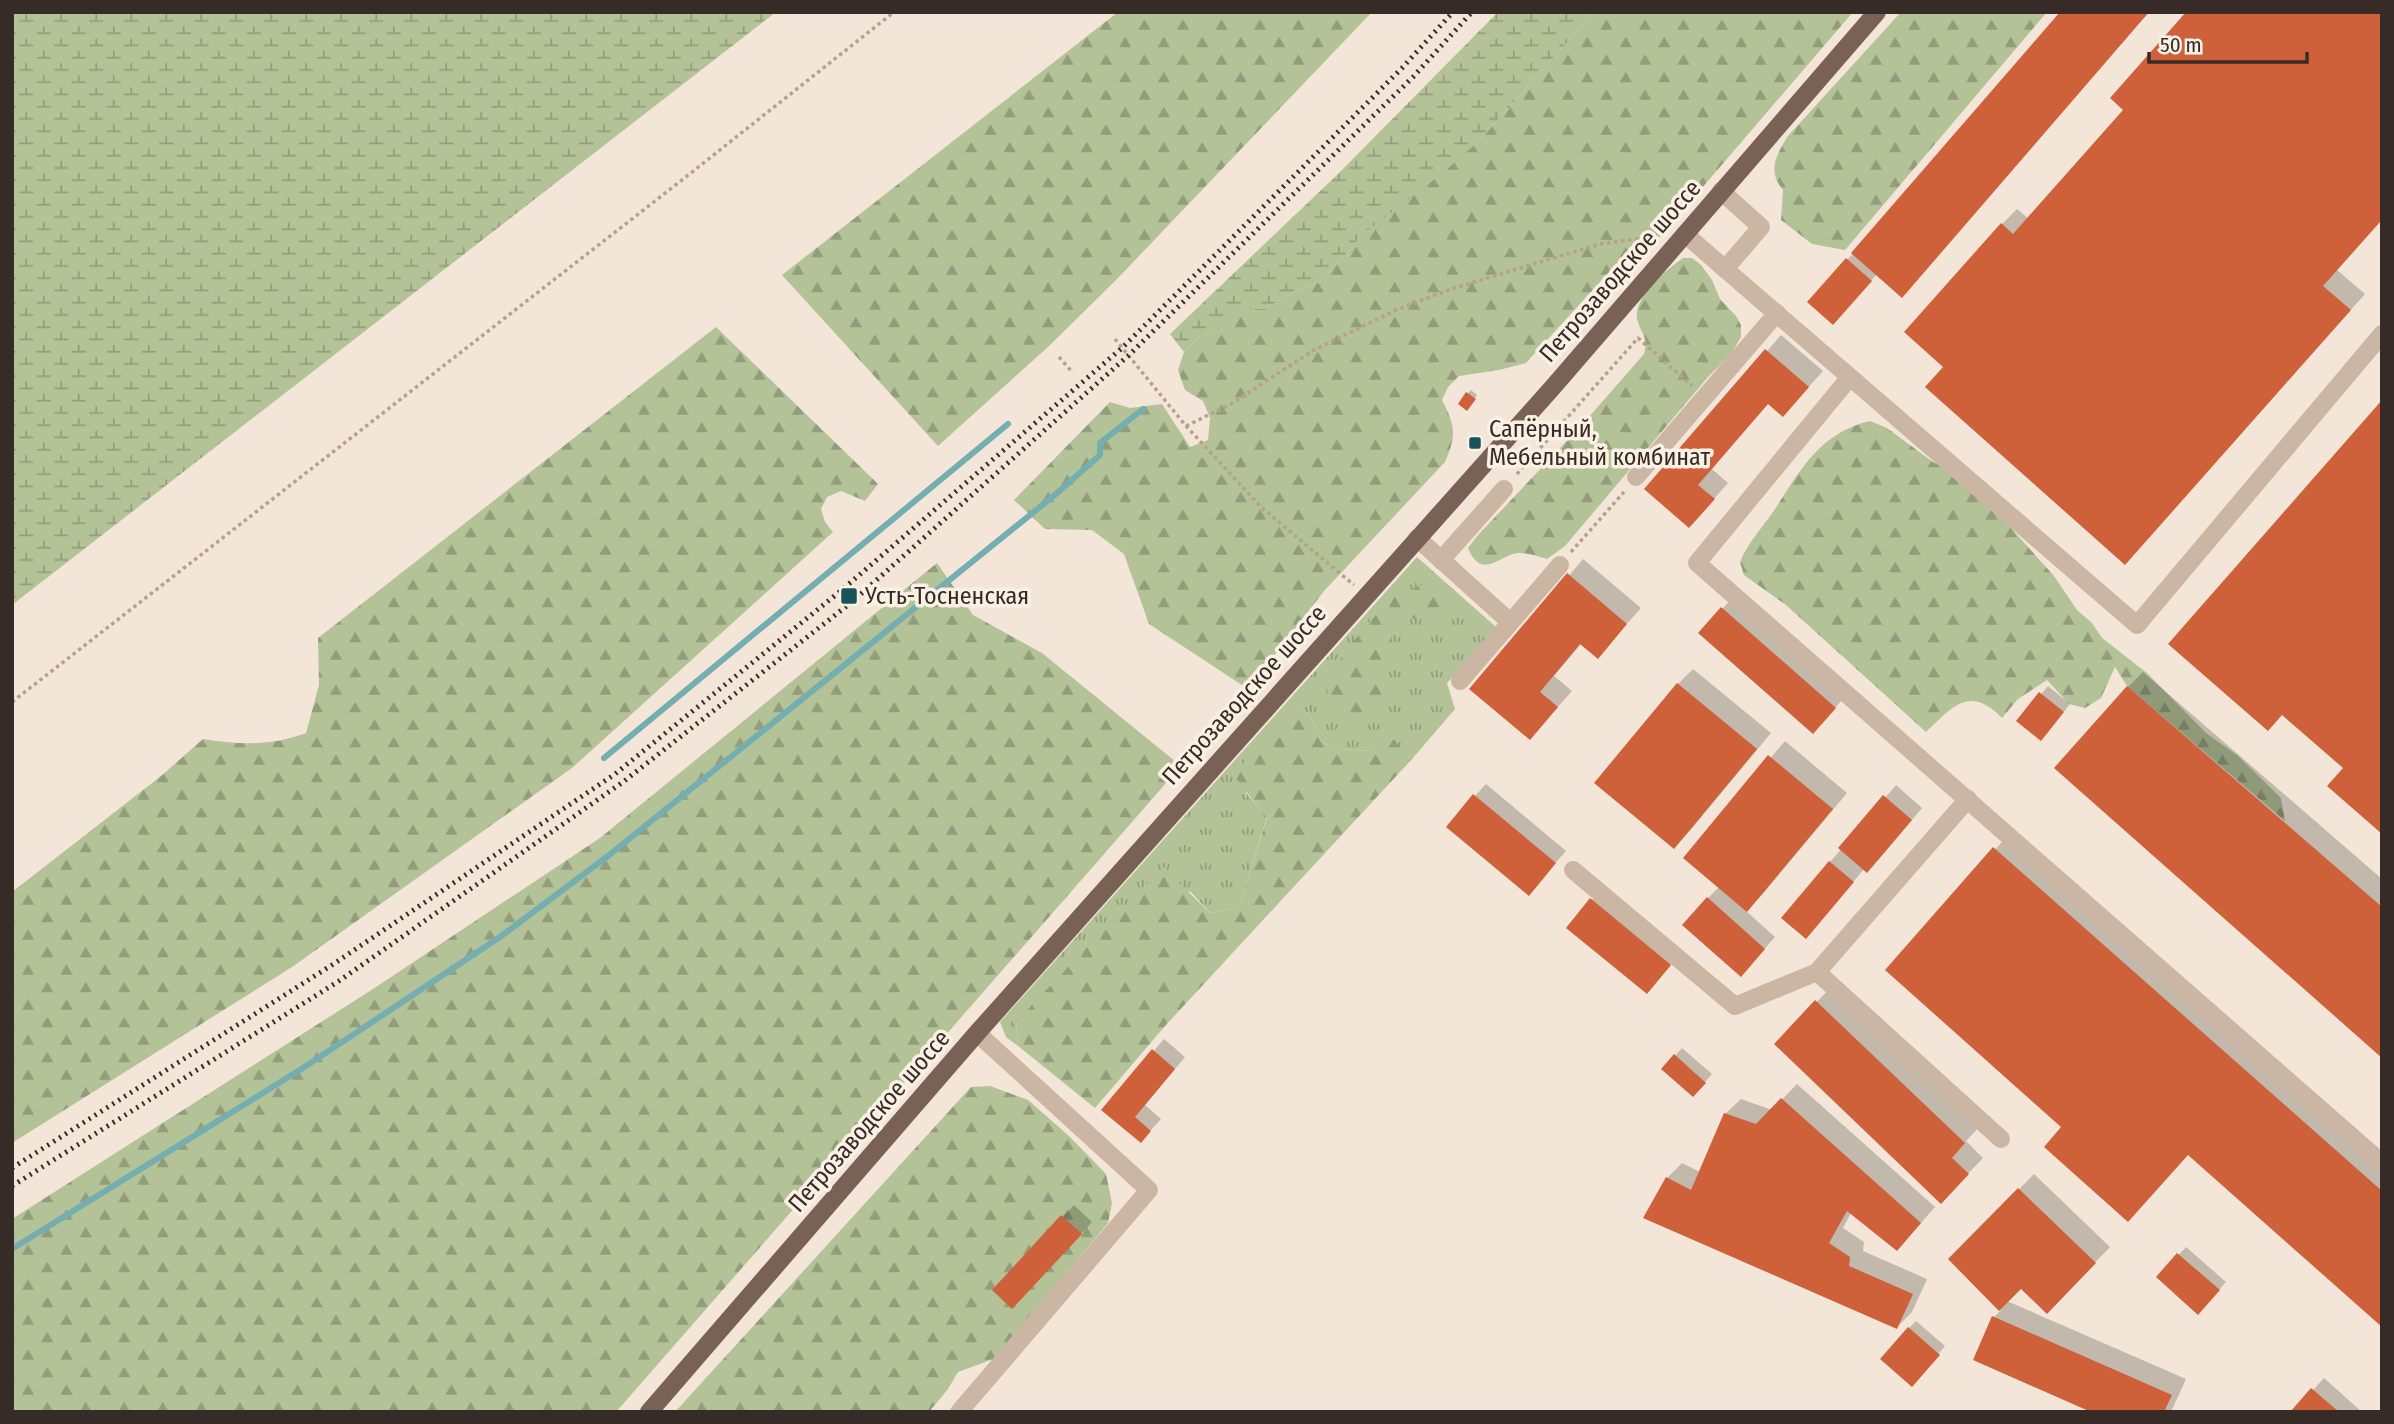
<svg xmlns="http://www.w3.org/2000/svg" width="2394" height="1424" font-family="'Fira Sans Condensed',sans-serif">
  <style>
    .grass { fill: url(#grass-tufts) }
    .forest { fill: url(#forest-firs) }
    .wetland { fill: url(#wetland-marsh) }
    .shadow { fill: #0003 }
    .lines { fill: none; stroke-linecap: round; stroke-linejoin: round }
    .stream { stroke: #75aeb1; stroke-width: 6 }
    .building { fill: #ce603a }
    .path { stroke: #b7a08d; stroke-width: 3.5; stroke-dasharray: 3.5 3.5; stroke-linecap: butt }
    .minor { stroke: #cbb6a3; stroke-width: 18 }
    .major { stroke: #796255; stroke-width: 18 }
    .rail { stroke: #362b26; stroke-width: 5; stroke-dasharray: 2 5; stroke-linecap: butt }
    .poi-dot { fill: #19545a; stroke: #faf0e4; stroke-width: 2.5 }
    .labels { text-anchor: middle; stroke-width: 7; stroke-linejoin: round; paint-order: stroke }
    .street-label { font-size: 24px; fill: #362b26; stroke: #faf0e4 }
    .poi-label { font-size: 24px; fill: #362b26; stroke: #faf0e4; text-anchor: start }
  </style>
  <defs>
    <pattern id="grass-tufts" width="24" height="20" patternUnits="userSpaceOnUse" patternTransform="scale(1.75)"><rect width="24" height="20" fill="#b3c297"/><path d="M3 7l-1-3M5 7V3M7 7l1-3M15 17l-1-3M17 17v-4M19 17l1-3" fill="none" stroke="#929e7b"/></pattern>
    <pattern id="forest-firs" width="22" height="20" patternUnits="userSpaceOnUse" patternTransform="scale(1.75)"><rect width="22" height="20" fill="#b3c297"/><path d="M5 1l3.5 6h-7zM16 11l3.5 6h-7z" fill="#929e7b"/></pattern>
    <pattern id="wetland-marsh" width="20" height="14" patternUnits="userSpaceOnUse" patternTransform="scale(1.75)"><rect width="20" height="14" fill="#b3c297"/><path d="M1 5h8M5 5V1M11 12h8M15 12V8" fill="none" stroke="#929e7b"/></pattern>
  </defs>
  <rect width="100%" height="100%" fill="#f3e6d8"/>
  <path class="grass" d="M1417,557L1496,627L1447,683L1455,709L1412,759L1390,737L1371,751L1339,749L1321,742L1313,721L1302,706L1282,727L1246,793L1267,817L1239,907L1210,913L1190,891L1016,1022L1018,1046L1006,1037L1000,1022Z"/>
  <g class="forest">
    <path d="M1118,12H1372L1117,279L1048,347L938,446L782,275Z"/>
    <path d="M1594,12H1853L1653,245L1632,247L1526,363L1499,370L1459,376L1448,387L1442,400C1455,425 1457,435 1445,462L1324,591L1248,689L1149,624L1124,554L1092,530L1045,529L1014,500L1110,402L1130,408L1162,404L1190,447L1208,440L1210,418L1203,401L1185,390L1178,370L1184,352L1197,339L1214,330L1226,316L1244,309H1264L1298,290L1319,282L1349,251L1359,236L1478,142Z"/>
    <path d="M1901,12H2047L1845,250L1812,244L1781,220L1783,190C1767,171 1776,155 1788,136Z"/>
    <path d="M1683,258H1692L1701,265L1712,280L1720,299L1736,316L1741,325V337L1731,354L1708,377L1565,546L1547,559C1539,557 1529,553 1520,553C1502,552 1482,583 1468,548L1479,534L1581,426L1644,354C1649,335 1640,334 1637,318C1634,297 1667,269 1683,258Z"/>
    <path d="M716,327L878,484L865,501L841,491L827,497L821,509L825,522L833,532L572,768L292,967L12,1143V892L161,776L203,739C240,745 271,746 306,733L319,685L318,638Z"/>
    <path d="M1870,421L1887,428L1933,462L1951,470L2011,528L2054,576L2077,610L2092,623L2102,638L2147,673L2206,733L2238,756L2281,798L2285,821L2127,686L2115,667L2101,698L2085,708L2069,704L2047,680L2018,699L2002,718C1970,685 1953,706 1926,732L1786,605L1744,575L1740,562C1748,543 1761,529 1773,512C1800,471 1819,433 1870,421Z"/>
    <path d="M937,563L973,615L1042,653L1181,766L616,1412H12V1219L373,989L600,838Z"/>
    <path d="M1420,585L1430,588L1447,604C1436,615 1424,621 1408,618L1393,631L1383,693L1372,711L1362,717C1353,713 1334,710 1329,700C1318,673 1376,616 1393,596L1404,595Z"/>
    <path d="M1302,706L1313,721L1321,742L1339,749L1371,751L1390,736L1412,759L1165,1026L1095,1108L1018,1046L1016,1022L1163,867L1210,913L1239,907L1267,818L1234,776L1251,753Z"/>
    <path d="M990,1086L1028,1100L1069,1136L1106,1174L1112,1203L1108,1223L996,1358L958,1372L948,1389L929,1412H675L971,1087Z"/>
  </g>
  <g class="wetland">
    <path d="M12,12H776L12,605Z"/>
    <path d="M1498,12H1594L1478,142L1444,172L1360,236L1349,251L1319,282L1298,290L1264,309H1244L1227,316L1214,330L1197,339L1184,352L1170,334L1338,174Z"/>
  </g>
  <g class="shadow">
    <path d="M2062,12H2149L1917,280L1877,274L1844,311L1848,259Z"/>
    <path d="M2125,110L2381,220L2337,270L2365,294L2140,547L1945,367L2002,224L2017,209L2029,219Z"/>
    <path d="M1781,335L1823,371L1798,399L1769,402L1712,469L1728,483L1704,510L1647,488Z"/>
    <path d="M1471,390L1477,395L1470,405L1468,393Z"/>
    <path d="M1583,559L1641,608L1598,656L1582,643L1554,676L1572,691L1530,738L1472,689Z"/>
    <path d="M1733,597L1846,695L1825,720L1701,633Z"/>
    <path d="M1693,669L1771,733L1689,832L1674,847L1678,684Z"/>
    <path d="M2143,672L2382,879V1055L2128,687Z"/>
    <path d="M2048,686L2070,704L2048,732L2018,720Z"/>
    <path d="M1785,741L1847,793L1762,895L1746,911L1775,937L1752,963L1708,898L1719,887L1685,858Z"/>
    <path d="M1486,784L1566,851L1529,893L1475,796Z"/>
    <path d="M1896,785L1922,808L1878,860L1864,869L1817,925L1830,862Z"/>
    <path d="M2010,833L2382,1163V1325L2188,1153L2064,1127L1887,970Z"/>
    <path d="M1603,888L1681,952L1647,992L1568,927Z"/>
    <path d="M1832,986L1979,1127L1966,1141L1983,1158L1941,1202L1776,1044Z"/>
    <path d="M1164,1039L1185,1057L1145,1105L1161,1119L1141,1141L1104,1110Z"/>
    <path d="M1682,1048L1712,1074L1700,1088L1675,1056Z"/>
    <path d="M1797,1084L1935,1207L1912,1233L1851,1213L1843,1228L1864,1242L1863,1251L1927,1279L1912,1312L1897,1327L1667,1178L1682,1163L1700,1172L1725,1114L1741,1099L1772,1110Z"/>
    <path d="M2034,1174L2110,1247L2062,1297L2021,1287L2007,1301L2186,1379L2171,1412H2095L1994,1317L2001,1310L1951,1259Z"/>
    <path d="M1074,1205L1092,1222L1023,1296L994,1290Z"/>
    <path d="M2186,1247L2226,1282L2205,1305L2158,1277Z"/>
    <path d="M1916,1321L1945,1346L1919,1377L1909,1328Z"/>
    <path d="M2324,1378L2362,1412H2293Z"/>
  </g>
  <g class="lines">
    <g class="stream">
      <path d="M604,758L1008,424"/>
      <path d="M12,1249L303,1068L500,937L608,856L1056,494L1100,455V443L1143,409"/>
    </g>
  </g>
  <g class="building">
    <path d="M2060,12H2149L1902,298L1851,253Z"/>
    <path d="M2186,12H2382V223L2380,222L2323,286L2351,310L2125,565L1925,387L1943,367L1904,332L2001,223L2013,234L2123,110L2110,98Z"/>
    <path d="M1846,258L1872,281L1833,325L1807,302Z"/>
    <path d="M1765,349L1809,387L1783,417L1768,404L1698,485L1715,499L1689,528L1644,489Z"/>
    <path d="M1466,392L1476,399L1467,411L1458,404Z"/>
    <path d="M2382,400V834L2327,786L2343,768L2282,715L2268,731L2168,644Z"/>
    <path d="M1567,573L1627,624L1598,659L1580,644L1540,692L1558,707L1530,740L1469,689Z"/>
    <path d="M1721,607L1836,708L1813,734L1698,633Z"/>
    <path d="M1677,683L1757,749L1674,849L1594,783Z"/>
    <path d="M2127,686L2382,907V1058L2054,768Z"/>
    <path d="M2039,692L2064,712L2041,741L2016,721Z"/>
    <path d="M1768,755L1833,809L1747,912L1683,858Z"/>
    <path d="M1473,794L1556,863L1529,896L1446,827Z"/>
    <path d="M1883,795L1912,820L1867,873L1838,848Z"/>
    <path d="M1993,847L2382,1191V1327L2188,1155L2128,1222L2044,1147L2061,1127L1885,970Z"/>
    <path d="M1829,861L1854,882L1806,939L1781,918Z"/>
    <path d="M1707,897L1765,949L1741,977L1682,925Z"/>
    <path d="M1590,898L1671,965L1647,994L1566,928Z"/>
    <path d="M1815,1000L1965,1143L1952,1158L1969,1174L1941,1204L1774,1044Z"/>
    <path d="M1152,1049L1175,1069L1135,1117L1151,1131L1141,1143L1101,1110Z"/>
    <path d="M1674,1054L1706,1083L1693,1097L1661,1069Z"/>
    <path d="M1781,1098L1921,1223L1897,1251L1847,1211L1829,1243L1850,1257L1849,1266L1913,1294L1897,1329L1643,1218L1666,1177L1691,1190L1724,1113L1756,1124Z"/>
    <path d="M2018,1188L2096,1263L2047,1314L2021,1289L1999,1311L1948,1259Z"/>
    <path d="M1061,1215L1082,1234L1012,1309L992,1290Z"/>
    <path d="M2177,1253L2220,1290L2198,1315L2156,1277Z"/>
    <path d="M1992,1316L2172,1395L2164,1412H2091L1973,1360Z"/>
    <path d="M1908,1327L1940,1355L1912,1387L1880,1359Z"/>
    <path d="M2311,1388L2339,1412H2290Z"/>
  </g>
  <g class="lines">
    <g class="path">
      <path d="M1115,339L1186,426L1262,508L1354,585"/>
      <path d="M1059,357L1073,373"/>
      <path d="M1186,426L1231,404L1314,350L1396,310L1451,289L1600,244L1657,236"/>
      <path d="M1517,474L1638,338L1692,386"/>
      <path d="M1571,552L1624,492"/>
      <path d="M12,702L682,180L894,12"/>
    </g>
    <g class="minor">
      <path d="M1685,234L1725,269L1761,227L1721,191"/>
      <path d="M1725,269L2137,625L2382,334"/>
      <path d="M1850,377L1697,563L2382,1163"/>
      <path d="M1636,477L1777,313"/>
      <path d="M1417,538L1510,622"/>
      <path d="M1441,560L1504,489"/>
      <path d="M1460,681L1560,565"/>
      <path d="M1968,799L1817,972L2001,1139"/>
      <path d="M1573,870L1735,1006L1817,972"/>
      <path d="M959,1412L1149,1190L977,1033"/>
    </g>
    <path class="major" d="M649,1412L977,1033L1553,387L1877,12"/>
    <g class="rail">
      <path d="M12,1168L332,965L615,774L843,589L1123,347L1402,68L1453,12"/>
      <path d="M12,1186L339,981L623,782L853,601L1129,355L1413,77L1472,12"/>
    </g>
  </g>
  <g class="poi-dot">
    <rect x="1468" y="436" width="14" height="14" rx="3.5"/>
    <rect x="840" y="587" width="18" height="18" rx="3.5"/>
  </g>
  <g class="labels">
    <g class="street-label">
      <text transform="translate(1620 271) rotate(-49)" y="8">Петрозаводское шоссе</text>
      <text transform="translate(1244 695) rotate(-48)" y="8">Петрозаводское шоссе</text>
      <text transform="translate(869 1121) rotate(-49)" y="8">Петрозаводское шоссе</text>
    </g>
    <g class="poi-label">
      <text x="1489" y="437">Сапёрный,<tspan x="1489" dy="28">Мебельный комбинат</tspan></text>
      <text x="865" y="604">Усть-Тосненская</text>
    </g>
  </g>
  <rect width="2394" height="1424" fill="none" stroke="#362b26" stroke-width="28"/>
  <path d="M2149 52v10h158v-10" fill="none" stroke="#362b26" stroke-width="3.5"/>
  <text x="2160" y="52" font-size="21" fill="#362b26" stroke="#faf0e4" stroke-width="5" paint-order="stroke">50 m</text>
</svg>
